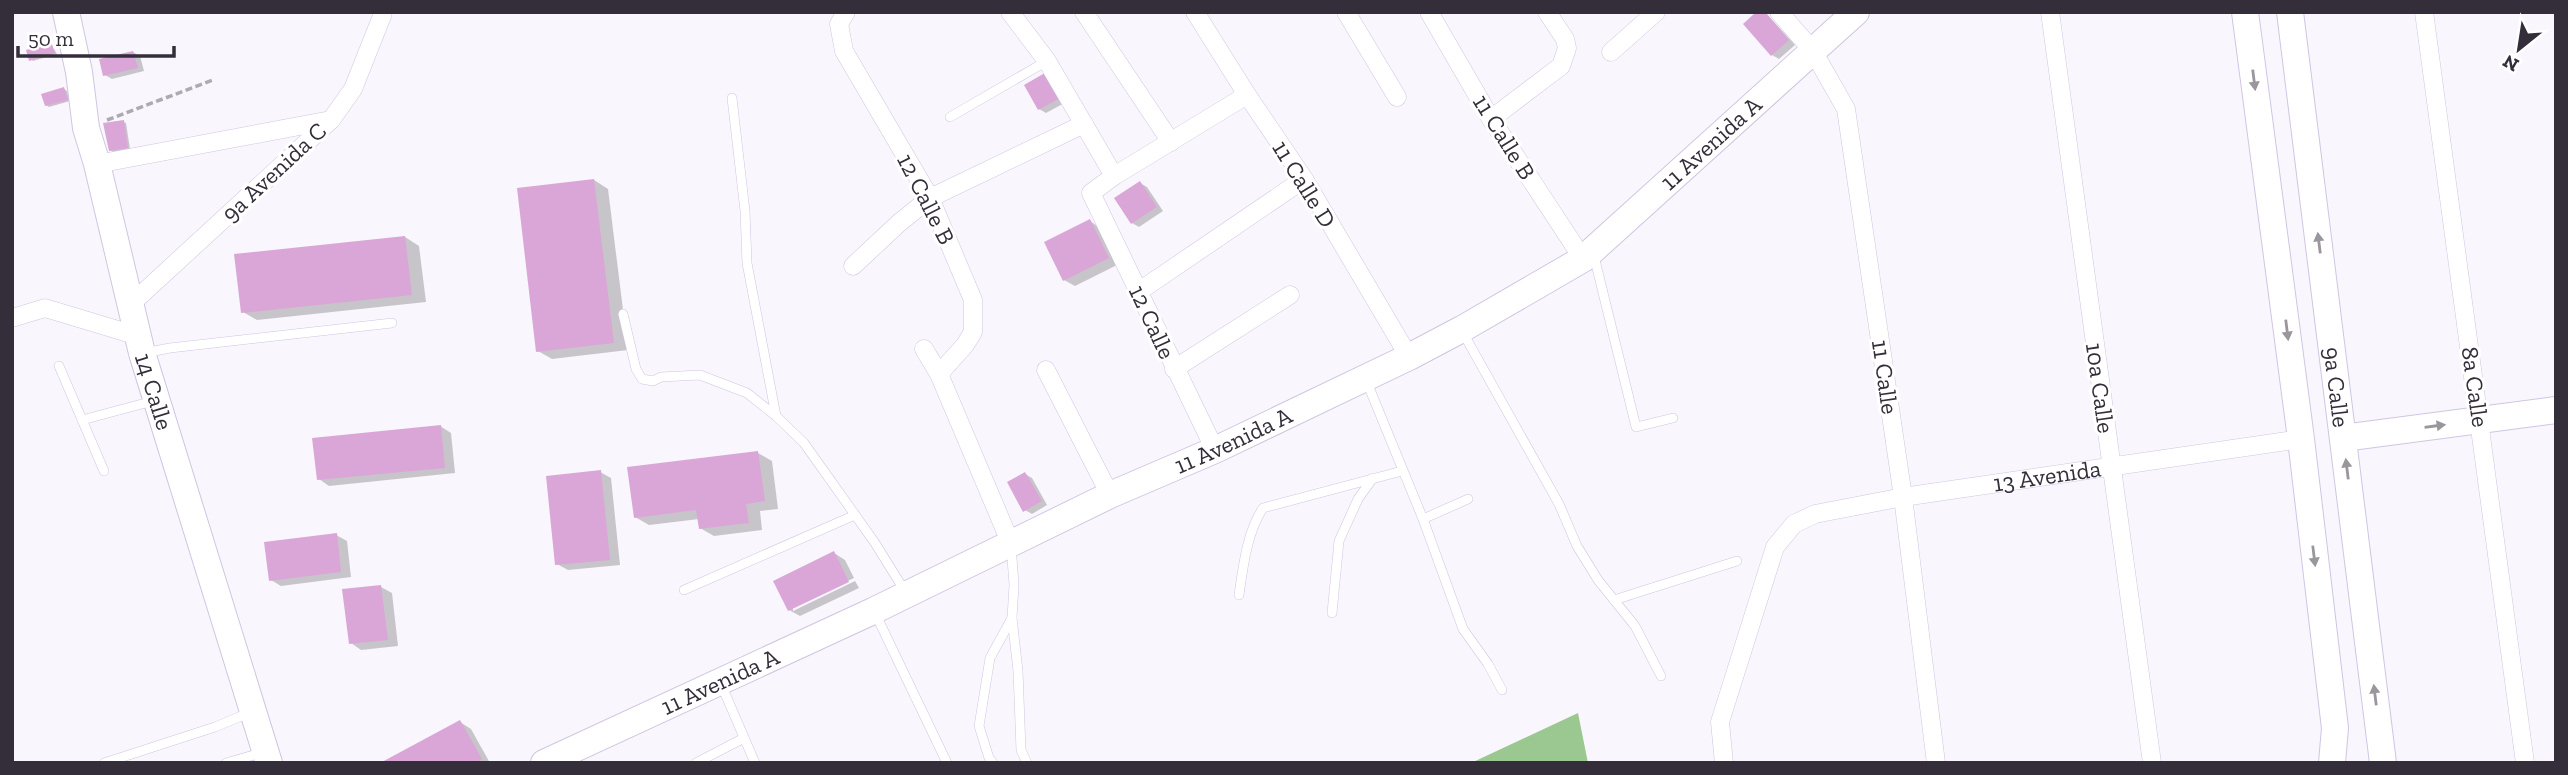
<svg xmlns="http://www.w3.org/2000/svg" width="2568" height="775" font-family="'Zilla Slab',serif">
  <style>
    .forest { fill: #9bc891 }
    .shadow { fill: #0003 }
    .building { fill: #daa6d7 }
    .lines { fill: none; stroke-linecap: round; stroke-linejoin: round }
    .lane-casing { stroke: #d0c5e3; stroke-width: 10 }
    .street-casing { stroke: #d0c5e3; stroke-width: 19 }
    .secondary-casing { stroke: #d0c5e3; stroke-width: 28 }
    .path { stroke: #adaab2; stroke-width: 3.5; stroke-dasharray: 7 3.5; stroke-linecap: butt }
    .lane { stroke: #fff; stroke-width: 9 }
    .street { stroke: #fff; stroke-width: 18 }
    .secondary { stroke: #fff; stroke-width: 26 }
    .oneway { fill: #99969c }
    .labels { text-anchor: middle; stroke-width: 6; stroke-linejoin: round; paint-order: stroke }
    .street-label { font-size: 24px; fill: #332e3a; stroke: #fff }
  </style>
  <rect width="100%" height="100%" fill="#f9f7fd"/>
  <path class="forest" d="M1578,713L1588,763H1471Z"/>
  <g class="shadow">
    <path d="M1765,12L1795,45L1779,59L1772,55Z"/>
    <path d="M51,44L57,54L33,61L31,59Z"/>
    <path d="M133,52L140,56L144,71L112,79L105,75Z"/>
    <path d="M1050,72L1070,100L1046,113L1039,109Z"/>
    <path d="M64,89L67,91L70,101L49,107L46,105Z"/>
    <path d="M123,122L126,123L130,149L113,152L110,150Z"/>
    <path d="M594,180L608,189L628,350L552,359L538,351Z"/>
    <path d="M1140,183L1147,187L1163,211L1139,227L1132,223Z"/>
    <path d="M1090,221L1100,228L1119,264L1075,286L1064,280Z"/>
    <path d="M405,237L419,246L426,302L257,320L243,312Z"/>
    <path d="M440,426L451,433L455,473L329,486L319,479Z"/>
    <path d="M758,453L772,461L778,509L760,511L762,530L714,536L700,528L699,519L649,525L635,517Z"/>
    <path d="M600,472L611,478L620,565L568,570L557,564Z"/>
    <path d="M1025,474L1032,478L1047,505L1032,514L1025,510Z"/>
    <path d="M336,535L347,541L351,577L281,586L271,580Z"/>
    <path d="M834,553L845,560L854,578L793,607V611L855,581L859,588L800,616L789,610Z"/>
    <path d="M381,587L392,593L398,646L361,650L351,643Z"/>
    <path d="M460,722L471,729L490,763H384Z"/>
  </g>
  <g class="building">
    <path d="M1756,12H1765L1789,40L1771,56L1743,24Z"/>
    <path d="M51,42L55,53L29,61L26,50Z"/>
    <path d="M133,51L138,68L103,76L99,59Z"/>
    <path d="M1050,70L1064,96L1038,110L1024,85Z"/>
    <path d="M64,87L68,100L45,106L41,94Z"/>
    <path d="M124,120L128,148L109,151L103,123Z"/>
    <path d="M594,179L614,343L536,352L517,188Z"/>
    <path d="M1140,181L1157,207L1131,224L1114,198Z"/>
    <path d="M1090,219L1109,258L1063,281L1044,242Z"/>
    <path d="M405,236L412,295L241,313L234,254Z"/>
    <path d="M441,425L445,468L317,480L312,438Z"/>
    <path d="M758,451L765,501L746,504L749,523L699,529L696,510L634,518L627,467Z"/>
    <path d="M601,470L610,560L555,565L546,476Z"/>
    <path d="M1025,472L1042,501L1023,512L1007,482Z"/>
    <path d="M337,533L341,572L269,581L264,542Z"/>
    <path d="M834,551L849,582L788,611L773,581Z"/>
    <path d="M381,585L388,640L349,644L342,589Z"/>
    <path d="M460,720L482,759L475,763H380Z"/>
  </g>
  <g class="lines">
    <g class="lane-casing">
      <g id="lane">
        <path d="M732,98L745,211L747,263L776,416"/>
        <path d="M950,117L1047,61"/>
        <path d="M1594,256L1636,427L1673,418"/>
        <path d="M623,314L636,369L642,379L653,381L661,377L700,375L747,393L776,416L804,443L875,543L906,593"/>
        <path d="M1462,331L1559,504L1577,546L1598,580L1635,626L1661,676"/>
        <path d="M144,353L170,348L392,323"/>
        <path d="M59,366L104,471"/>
        <path d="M1366,380L1423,519L1463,629L1488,664L1502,690"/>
        <path d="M82,420L153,401"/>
        <path d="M1423,519L1468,499"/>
        <path d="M1011,545L1014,585L1012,618L1018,671L1021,750L1027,763"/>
        <path d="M684,590L855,515"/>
        <path d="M1239,595C1243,567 1247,532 1263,508L1402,471"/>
        <path d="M1614,600L1737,561"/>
        <path d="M875,613L947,763"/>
        <path d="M1332,613L1339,541L1358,499L1373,478"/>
        <path d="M721,684L755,763"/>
        <path d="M104,763L215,727L251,712"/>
        <path d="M226,763L264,752"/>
        <path d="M696,763L744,738"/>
        <path d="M993,763L989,758L979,726L990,658L1012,618"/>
      </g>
    </g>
    <g class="street-casing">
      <g id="street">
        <path d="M846,12L839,24L844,51L930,198L973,300V332L965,345L939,374"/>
        <path d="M1010,12L1047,61L1114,176"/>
        <path d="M1084,12L1171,142"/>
        <path d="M1195,12L1247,95L1304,179L1409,357"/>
        <path d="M1346,12L1397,97"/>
        <path d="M1429,12L1491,119L1583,259"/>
        <path d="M1779,12L1813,51L1846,109L1903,497L1936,763"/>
        <path d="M2050,12L2152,763"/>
        <path d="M2424,12L2525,763"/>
        <path d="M1611,52L1656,12"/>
        <path d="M1491,119L1561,66L1567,48L1565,39L1547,12"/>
        <path d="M97,164L331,120"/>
        <path d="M853,266L899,223L930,198L1084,124"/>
        <path d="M1138,292L1304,179"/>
        <path d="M131,304L331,120L353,89L382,16"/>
        <path d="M12,318L45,308L138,336"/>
        <path d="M924,349L939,374L1011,544"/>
        <path d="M1174,369L1290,295"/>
        <path d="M1046,370L1110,495"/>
        <path d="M1215,450L1091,193L1114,176L1247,95"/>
        <path id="s1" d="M1724,763L1720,722L1775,547L1794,524L1815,514L1903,497L2301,439"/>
      </g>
    </g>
    <g class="secondary-casing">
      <g id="secondary">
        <path id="s2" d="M66,12L79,72L86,128L97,164L142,353L269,763"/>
        <path d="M2245,12L2301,439L2335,728L2332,763"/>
        <path id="s3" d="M2290,12L2383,763"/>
        <path d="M2343,438L2556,410"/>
        <path id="s4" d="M544,763L873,611L1110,495L1215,450L1409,357L1462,329L1583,259L1856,12"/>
      </g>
    </g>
    <path class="path" d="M107,120L213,80"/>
    <use href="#lane" class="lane"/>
    <use href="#street" class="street"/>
    <use href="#secondary" class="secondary"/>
  </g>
  <defs><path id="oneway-solid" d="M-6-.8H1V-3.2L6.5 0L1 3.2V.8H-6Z" transform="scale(1.75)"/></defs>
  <g class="oneway">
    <use href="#oneway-solid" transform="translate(2254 80) rotate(83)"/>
    <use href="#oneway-solid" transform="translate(2319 243) rotate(-97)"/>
    <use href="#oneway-solid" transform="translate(2287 330) rotate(83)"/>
    <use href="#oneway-solid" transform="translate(2435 426) rotate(-8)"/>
    <use href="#oneway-solid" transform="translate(2347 469) rotate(-97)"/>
    <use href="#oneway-solid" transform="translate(2314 556) rotate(83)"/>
    <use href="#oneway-solid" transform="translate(2375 695) rotate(-97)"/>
  </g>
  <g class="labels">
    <g class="street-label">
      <text transform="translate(1504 137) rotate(58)" y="8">11 Calle B</text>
      <text dy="8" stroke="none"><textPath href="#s4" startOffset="1328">11 Avenida A</textPath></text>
      <text transform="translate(274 172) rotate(-43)" y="8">9a Avenida C</text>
      <text transform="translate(1304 184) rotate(58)" y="8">11 Calle D</text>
      <text transform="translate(926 199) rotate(63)" y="8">12 Calle B</text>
      <text transform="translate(1152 322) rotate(65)" y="8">12 Calle</text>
      <text transform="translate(1885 377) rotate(82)" y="8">11 Calle</text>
      <text transform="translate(2475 387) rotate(82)" y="8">8a Calle</text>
      <text transform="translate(2100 388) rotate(82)" y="8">10a Calle</text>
      <text dy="8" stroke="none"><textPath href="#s3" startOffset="378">9a Calle</textPath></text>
      <text dy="8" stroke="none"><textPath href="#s2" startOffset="390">14 Calle</textPath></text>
      <text dy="8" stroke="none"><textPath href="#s4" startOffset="761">11 Avenida A</textPath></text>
      <text dy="8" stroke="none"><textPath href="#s1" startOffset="513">13 Avenida</textPath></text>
      <text dy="8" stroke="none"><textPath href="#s4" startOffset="194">11 Avenida A</textPath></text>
    </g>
  </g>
  <rect width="2568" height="775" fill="none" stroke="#332e3a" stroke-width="28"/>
  <g transform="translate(2519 49) rotate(210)" stroke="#ffffff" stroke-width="5" paint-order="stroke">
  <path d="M0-5L12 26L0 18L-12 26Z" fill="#332e3a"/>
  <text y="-10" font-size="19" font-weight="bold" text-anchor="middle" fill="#332e3a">N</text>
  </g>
  <path d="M18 46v10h156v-10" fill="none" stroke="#332e3a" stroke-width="3.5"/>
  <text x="28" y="46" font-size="21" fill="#332e3a" stroke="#ffffff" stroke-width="5" paint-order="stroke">50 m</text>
</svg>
